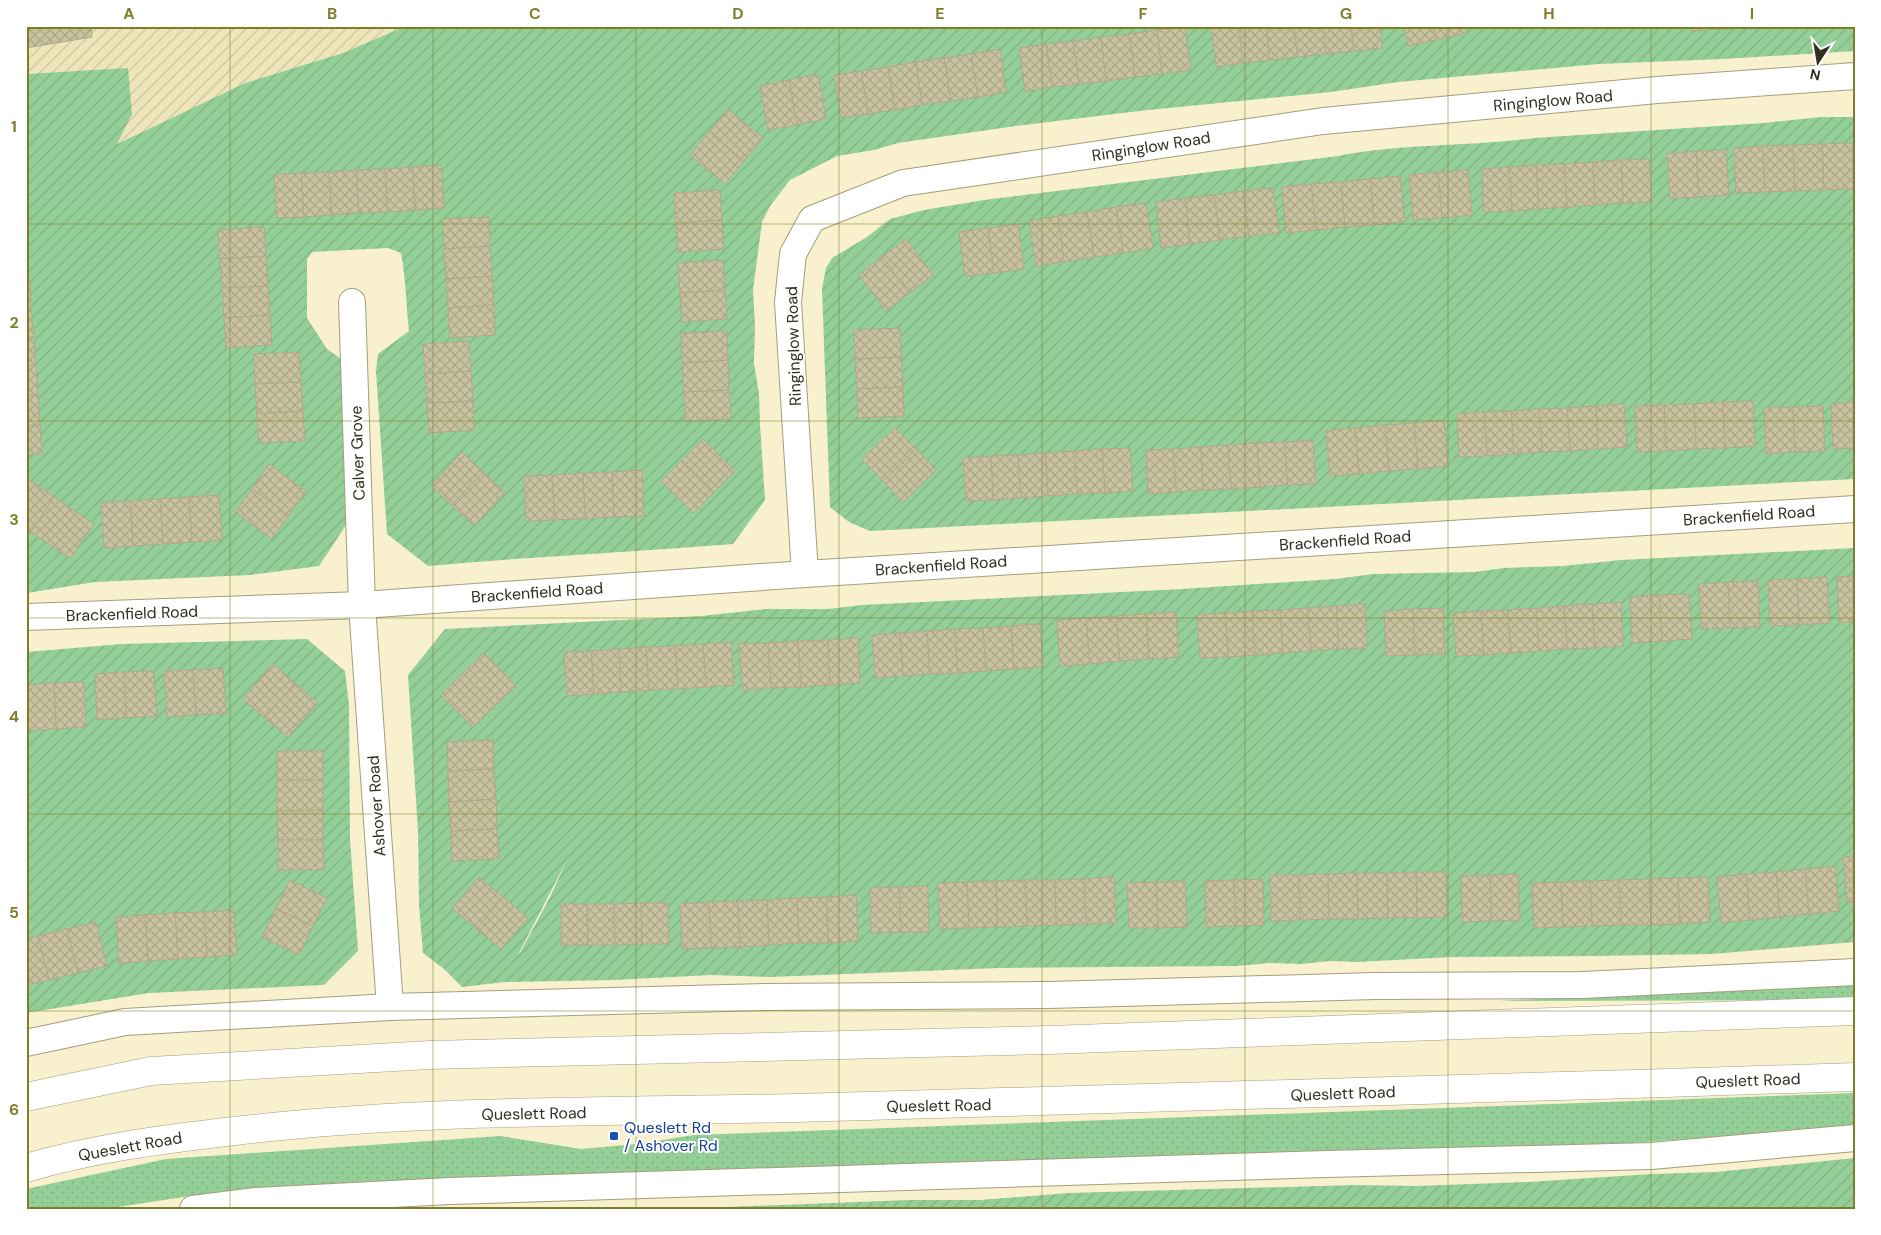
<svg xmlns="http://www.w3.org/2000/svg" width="1881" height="1235" font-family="'DM Sans',sans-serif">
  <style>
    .industrial { fill: url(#industrial-furrows) }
    .grass { fill: url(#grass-dots) }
    .garden { fill: url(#garden-furrows); fill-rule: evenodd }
    .building { fill: url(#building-cross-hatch); stroke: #b1aa88 }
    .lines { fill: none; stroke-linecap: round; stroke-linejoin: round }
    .street-casing { stroke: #a49e7c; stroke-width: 28 }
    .highway-casing { stroke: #a49e7c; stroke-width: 29 }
    .street { stroke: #fff; stroke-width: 26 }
    .highway { stroke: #fff; stroke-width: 28 }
    .grid { fill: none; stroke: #7e7f28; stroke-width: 1; stroke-opacity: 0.55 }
    .transit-dot { fill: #1a4fb4; stroke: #fff; stroke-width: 2 }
    .labels { text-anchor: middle; stroke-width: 4; stroke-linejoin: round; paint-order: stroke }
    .street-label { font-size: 16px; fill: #322f21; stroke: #fff }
    .transit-label { font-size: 16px; fill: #164399; stroke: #fff; text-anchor: start }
    .neatline { fill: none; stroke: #7e7f28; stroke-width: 2 }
    .grid-label { font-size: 16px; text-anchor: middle; font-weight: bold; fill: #7e7f28 }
  </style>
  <defs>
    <pattern id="industrial-furrows" width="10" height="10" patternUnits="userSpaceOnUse" patternTransform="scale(1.25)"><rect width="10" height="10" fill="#eee5ba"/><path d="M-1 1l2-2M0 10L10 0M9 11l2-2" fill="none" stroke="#cdc5a0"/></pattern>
    <pattern id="grass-dots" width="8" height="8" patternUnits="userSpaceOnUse" patternTransform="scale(1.25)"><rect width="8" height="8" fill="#93cf97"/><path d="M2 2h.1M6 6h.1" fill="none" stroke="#7fb282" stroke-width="1.8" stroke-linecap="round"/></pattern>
    <pattern id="garden-furrows" width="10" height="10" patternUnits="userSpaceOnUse" patternTransform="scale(1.25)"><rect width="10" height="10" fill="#93cf97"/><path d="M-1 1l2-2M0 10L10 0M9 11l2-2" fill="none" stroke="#7fb282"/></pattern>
    <pattern id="building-cross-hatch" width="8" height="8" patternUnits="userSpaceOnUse" patternTransform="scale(1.25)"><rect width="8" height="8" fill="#c9c29f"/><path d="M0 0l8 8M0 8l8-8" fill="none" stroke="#ada789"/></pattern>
  </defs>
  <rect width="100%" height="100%" fill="#f9f1cd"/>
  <path class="industrial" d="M26,26H406L343,53L245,83L116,144L128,68L26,74Z"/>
  <g class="grass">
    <path d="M1855,983V1000L1498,1001Z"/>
    <path d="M1855,1093V1125L1825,1129L1576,1147L405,1180L190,1196L105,1209H26V1189L166,1159L501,1136L581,1149L636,1144L694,1135Z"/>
  </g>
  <g class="garden">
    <path d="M406,26H1855V51L1722,59L1599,64L1398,82L1331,92L1139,111L1016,126L898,143L874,150L837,156L790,180L770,206L762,222L753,290L755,326L754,363L759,394L760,425L765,500L733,544C631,552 530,557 428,566L387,534L376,371L378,354L409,331C406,305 406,279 401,253L388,248L312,252L307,259V318L327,349L341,359L350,519L319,566L250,575L95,582L27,593L26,74L128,68L132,114L117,144L245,83L343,53Z"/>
    <path d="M1821,117H1855V479L870,531L849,522L830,507L822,289L826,268L832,258L867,237L890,219L924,210L984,200L1338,156C1402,143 1469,147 1534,138L1764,123Z"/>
    <path d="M1855,548V942L1712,954L1592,956L1451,957L1357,962L1330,961L1302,964L1270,963L1237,966L999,968L770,977L711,975L614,980L505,982L462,987L444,969L423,953L419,905L418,831L408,675L445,629L701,616L766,609H828L862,605L1182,589L1335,579L1373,574L1475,572L1504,568L1563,566L1621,560ZM568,858L550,897L520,953H519Z"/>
    <path d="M307,639L345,671L349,705L350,839L358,951L324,985L149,993L26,1013V652L122,644Z"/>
    <path d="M1855,1158V1209H674L909,1200H980L1069,1193L1355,1185L1416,1186L1529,1182L1652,1174L1716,1172Z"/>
  </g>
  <g class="building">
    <path d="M26,26H91L92,37L26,48Z"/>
    <path d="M1211,26H1239L1243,63L1216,67Z"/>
    <path d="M1239,26H1266L1270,60L1243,63Z"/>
    <path d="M1266,26H1294L1298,57L1270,60Z"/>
    <path d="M1294,26H1323L1326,54L1298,57Z"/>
    <path d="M1323,26H1351L1354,51L1326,54Z"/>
    <path d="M1351,26H1380L1382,48L1354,51Z"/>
    <path d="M1404,26H1433L1436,40L1408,46Z"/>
    <path d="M1433,26H1465L1466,33L1436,40Z"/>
    <path d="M1692,26H1720V29L1692,31Z"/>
    <path d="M1720,26H1747V28L1720,29Z"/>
    <path d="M1185,27L1191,70L1162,74L1157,30Z"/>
    <path d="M1157,30L1162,74L1135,77L1129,34Z"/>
    <path d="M1129,34L1135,77L1106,81L1101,37Z"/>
    <path d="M1101,37L1106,81L1079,84L1073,41Z"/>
    <path d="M1073,41L1079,84L1052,87L1046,44Z"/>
    <path d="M1046,44L1052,87L1025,91L1019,48Z"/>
    <path d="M1000,49L1006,92L978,97L971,54Z"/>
    <path d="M971,54L978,97L951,101L944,58Z"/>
    <path d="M944,58L951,101L922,105L916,62Z"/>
    <path d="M916,62L922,105L895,110L888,67Z"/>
    <path d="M888,67L895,110L868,114L861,71Z"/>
    <path d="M861,71L868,114L841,118L834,75Z"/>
    <path d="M818,74L826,119L797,125L789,80Z"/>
    <path d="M789,80L797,125L768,130L760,86Z"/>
    <path d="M728,109L763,138L744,161L709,132Z"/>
    <path d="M709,132L744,161L725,184L690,155Z"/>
    <path d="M1852,143L1854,189L1824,190L1822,144Z"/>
    <path d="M1822,144L1824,190L1795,191L1793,145Z"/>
    <path d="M1793,145L1795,191L1765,192L1763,146Z"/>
    <path d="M1763,146L1765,192L1736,193L1734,148Z"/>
    <path d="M1726,150L1729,195L1699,197L1696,151Z"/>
    <path d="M1696,151L1699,197L1670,199L1667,154Z"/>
    <path d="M1649,159L1652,202L1623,203L1621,160Z"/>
    <path d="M1621,160L1623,203L1595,205L1593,162Z"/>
    <path d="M1593,162L1595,205L1567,207L1564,164Z"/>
    <path d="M1564,164L1567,207L1539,209L1536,165Z"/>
    <path d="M441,165L444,208L415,210L413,167Z"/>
    <path d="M1536,165L1539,209L1512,211L1509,167Z"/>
    <path d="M413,167L415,210L387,212L385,169Z"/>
    <path d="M1509,167L1512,211L1484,212L1482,169Z"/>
    <path d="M385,169L387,212L359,213L356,170Z"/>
    <path d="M356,170L359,213L331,215L329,172Z"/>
    <path d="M1468,170L1472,215L1442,218L1438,172Z"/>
    <path d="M329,172L331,215L304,217L301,173Z"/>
    <path d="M1438,172L1442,218L1413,220L1409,175Z"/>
    <path d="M301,173L304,217L277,218L274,175Z"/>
    <path d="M1400,176L1405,221L1375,225L1370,179Z"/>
    <path d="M1370,179L1375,225L1345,227L1341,182Z"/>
    <path d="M1341,182L1345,227L1316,230L1311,184Z"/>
    <path d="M1311,184L1316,230L1286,233L1282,187Z"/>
    <path d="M1273,188L1279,233L1249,236L1243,191Z"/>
    <path d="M720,190L722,220L676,223L674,193Z"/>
    <path d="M1243,191L1249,236L1220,240L1214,195Z"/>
    <path d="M1214,195L1220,240L1190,244L1185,198Z"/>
    <path d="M1185,198L1190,244L1161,248L1156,202Z"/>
    <path d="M1146,203L1153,248L1123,253L1116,207Z"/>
    <path d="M1116,207L1123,253L1094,257L1087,212Z"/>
    <path d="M1087,212L1094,257L1064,262L1058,216Z"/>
    <path d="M1058,216L1064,262L1036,266L1029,221Z"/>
    <path d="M489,217L490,246L444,249L443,219Z"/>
    <path d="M722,220L724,249L678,252L676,223Z"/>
    <path d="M1018,224L1024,269L994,273L988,228Z"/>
    <path d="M264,227L266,256L220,259L218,230Z"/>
    <path d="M988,228L994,273L965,276L959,232Z"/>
    <path d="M906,239L933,275L909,293L882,256Z"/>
    <path d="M490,246L492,276L446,279L444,249Z"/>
    <path d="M266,256L268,286L222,288L220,259Z"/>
    <path d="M882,256L909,293L886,311L859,275Z"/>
    <path d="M723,260L725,290L680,293L678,263Z"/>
    <path d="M492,276L494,305L448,308L446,279Z"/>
    <path d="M26,280H30L31,308L26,309Z"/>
    <path d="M268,286L270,315L224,318L222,288Z"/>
    <path d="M725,290L727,319L682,322L680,293Z"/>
    <path d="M494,305L495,335L450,338L448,308Z"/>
    <path d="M31,308L34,337L26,338V309Z"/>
    <path d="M270,315L272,345L226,348L224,318Z"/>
    <path d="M900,328L901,357L855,359L854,330Z"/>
    <path d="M727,331L728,360L682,363L681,333Z"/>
    <path d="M34,337L36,366H26V338Z"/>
    <path d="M469,341L471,371L425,374L423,344Z"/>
    <path d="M299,352L301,382L255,384L254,354Z"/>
    <path d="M901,357L903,387L857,389L855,359Z"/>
    <path d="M728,360L729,390L684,392L682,363Z"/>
    <path d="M26,366H36L38,395L26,396Z"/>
    <path d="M471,371L473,401L427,403L425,374Z"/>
    <path d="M301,382L303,411L257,414L255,384Z"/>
    <path d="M903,387L904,416L858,418L857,389Z"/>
    <path d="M729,390L731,419L685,421L684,392Z"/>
    <path d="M38,395L40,425L26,426V396Z"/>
    <path d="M473,401L474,430L429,433L427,403Z"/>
    <path d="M1753,401L1755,446L1725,448L1723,402Z"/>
    <path d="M1723,402L1725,448L1696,449L1694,404Z"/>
    <path d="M1855,402V448L1833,449L1831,404Z"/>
    <path d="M1624,404L1627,447L1598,449L1596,406Z"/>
    <path d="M1694,404L1696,449L1666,451L1664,405Z"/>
    <path d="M1664,405L1666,451L1637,452L1635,406Z"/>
    <path d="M1596,406L1598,449L1570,451L1567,408Z"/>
    <path d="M1823,406L1825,451L1795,452L1793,407Z"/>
    <path d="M1793,407L1795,452L1766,454L1764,408Z"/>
    <path d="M1567,408L1570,451L1542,452L1539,409Z"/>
    <path d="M1539,409L1542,452L1514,454L1511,411Z"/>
    <path d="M303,411L305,441L259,443L257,414Z"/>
    <path d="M1511,411L1514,454L1487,456L1484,412Z"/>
    <path d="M1484,412L1487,456L1459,457L1457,414Z"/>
    <path d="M1444,420L1448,466L1418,469L1414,423Z"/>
    <path d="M1414,423L1418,469L1389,471L1385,425Z"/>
    <path d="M40,425L42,454L26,455V426Z"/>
    <path d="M1385,425L1389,471L1359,474L1355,428Z"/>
    <path d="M895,428L916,449L883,481L862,459Z"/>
    <path d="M1355,428L1359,474L1330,476L1326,431Z"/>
    <path d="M703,439L735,471L714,492L682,460Z"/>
    <path d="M1313,440L1316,484L1287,485L1285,442Z"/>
    <path d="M1285,442L1287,485L1260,487L1257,443Z"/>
    <path d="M1257,443L1260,487L1231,489L1228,445Z"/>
    <path d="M1228,445L1231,489L1203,490L1201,447Z"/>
    <path d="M1201,447L1203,490L1176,492L1173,449Z"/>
    <path d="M1130,448L1133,491L1105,493L1102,449Z"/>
    <path d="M916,449L936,470L903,502L883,481Z"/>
    <path d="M1102,449L1105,493L1077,494L1074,451Z"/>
    <path d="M1173,449L1176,492L1148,494L1146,450Z"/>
    <path d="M1074,451L1077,494L1048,496L1045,453Z"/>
    <path d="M462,452L483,472L452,505L431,486Z"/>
    <path d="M1045,453L1048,496L1021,498L1018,455Z"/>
    <path d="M1018,455L1021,498L993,500L991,456Z"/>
    <path d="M991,456L993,500L966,501L963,458Z"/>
    <path d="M682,460L714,492L694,513L661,481Z"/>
    <path d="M269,464L306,491L289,515L252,489Z"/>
    <path d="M642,470L644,516L614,517L612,472Z"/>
    <path d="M483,472L505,492L474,526L452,505Z"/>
    <path d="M612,472L614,517L585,519L583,473Z"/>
    <path d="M583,473L585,519L555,520L552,475Z"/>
    <path d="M552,475L555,520L526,521L524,476Z"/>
    <path d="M28,479L54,497L31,532L26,529Z"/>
    <path d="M252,489L289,515L272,539L235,512Z"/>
    <path d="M219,495L222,540L192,542L189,497Z"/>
    <path d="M54,497L94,524L70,558L31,532Z"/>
    <path d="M189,497L192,542L163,544L160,499Z"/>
    <path d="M160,499L163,544L133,546L130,501Z"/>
    <path d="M130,501L133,546L104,548L101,502Z"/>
    <path d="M1855,576V621L1839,623L1837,577Z"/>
    <path d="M1827,577L1830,623L1799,625L1797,579Z"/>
    <path d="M1797,579L1799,625L1770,626L1768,580Z"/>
    <path d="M1758,581L1760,627L1730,628L1728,582Z"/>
    <path d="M1728,582L1730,628L1701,629L1699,584Z"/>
    <path d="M1689,594L1692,639L1662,641L1659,595Z"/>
    <path d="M1659,595L1662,641L1632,643L1630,597Z"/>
    <path d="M1621,602L1623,646L1595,648L1592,604Z"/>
    <path d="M1365,604L1367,648L1339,649L1336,606Z"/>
    <path d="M1592,604L1595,648L1567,649L1564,606Z"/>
    <path d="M1336,606L1339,649L1311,651L1308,608Z"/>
    <path d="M1564,606L1567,649L1539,651L1536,608Z"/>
    <path d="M1308,608L1311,651L1283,653L1280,610Z"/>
    <path d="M1443,608L1445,654L1415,655L1413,609Z"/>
    <path d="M1536,608L1539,651L1511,653L1508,610Z"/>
    <path d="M1413,609L1415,655L1386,656L1384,611Z"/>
    <path d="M1280,610L1283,653L1255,655L1252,611Z"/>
    <path d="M1508,610L1511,653L1484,655L1481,611Z"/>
    <path d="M1252,611L1255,655L1228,657L1225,613Z"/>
    <path d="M1481,611L1484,655L1456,656L1453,613Z"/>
    <path d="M1176,612L1179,657L1149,659L1146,614Z"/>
    <path d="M1225,613L1228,657L1200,658L1197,615Z"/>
    <path d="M1146,614L1149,659L1120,661L1116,616Z"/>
    <path d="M1116,616L1120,661L1090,664L1086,618Z"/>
    <path d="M1086,618L1090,664L1060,666L1057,620Z"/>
    <path d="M1040,624L1043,667L1014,669L1011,626Z"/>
    <path d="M1011,626L1014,669L986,671L983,628Z"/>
    <path d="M983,628L986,671L957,673L955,629Z"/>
    <path d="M955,629L957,673L930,674L927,631Z"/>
    <path d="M927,631L930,674L903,676L900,633Z"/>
    <path d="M900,633L903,676L875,678L872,635Z"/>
    <path d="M858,638L860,683L830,685L828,640Z"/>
    <path d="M828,640L830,685L801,687L798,641Z"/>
    <path d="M798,641L801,687L771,688L768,643Z"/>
    <path d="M731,642L734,685L706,687L703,644Z"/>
    <path d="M768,643L771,688L742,690L739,644Z"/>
    <path d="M703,644L706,687L678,689L675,646Z"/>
    <path d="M675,646L678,689L649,690L646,647Z"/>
    <path d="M646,647L649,690L621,692L619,649Z"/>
    <path d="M619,649L621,692L594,694L591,651Z"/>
    <path d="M591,651L594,694L567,696L564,652Z"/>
    <path d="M484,653L516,686L495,706L463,673Z"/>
    <path d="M273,664L295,683L265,718L243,699Z"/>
    <path d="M223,668L226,713L196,715L193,670Z"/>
    <path d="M193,670L196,715L167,717L164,671Z"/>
    <path d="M154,671L157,716L126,718L124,672Z"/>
    <path d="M124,672L126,718L97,720L95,674Z"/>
    <path d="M463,673L495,706L473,727L441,695Z"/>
    <path d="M84,682L86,727L56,729L54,683Z"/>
    <path d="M54,683L56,729L27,731L26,685Z"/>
    <path d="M295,683L318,703L288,737L265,718Z"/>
    <path d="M493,740L494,769L448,771L447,742Z"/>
    <rect x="277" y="751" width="46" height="29"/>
    <path d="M494,769L496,799L449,802L448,771Z"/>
    <path d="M277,780H323V810L277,811Z"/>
    <path d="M496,799L497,829L451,831L449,802Z"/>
    <path d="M323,810V840H278L277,811Z"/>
    <path d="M497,829L499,859L452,861L451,831Z"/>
    <path d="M278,840H323L324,870H278Z"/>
    <path d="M1855,856V902L1847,903L1843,857Z"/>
    <path d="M1835,866L1839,911L1809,914L1805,869Z"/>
    <path d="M1805,869L1809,914L1780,917L1776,872Z"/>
    <path d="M1416,872H1446L1447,917L1417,918Z"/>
    <path d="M1416,872L1417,918H1388L1387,873Z"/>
    <path d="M1776,872L1780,917L1750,920L1746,874Z"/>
    <path d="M1357,873H1387L1388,918L1358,919Z"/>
    <path d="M1357,873L1358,919H1329L1328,874Z"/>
    <path d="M1328,874L1329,919L1300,920L1299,875Z"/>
    <path d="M1518,874L1520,920L1491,921L1490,875Z"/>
    <path d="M1746,874L1750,920L1721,923L1717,877Z"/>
    <path d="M1270,875H1299L1300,920L1271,921Z"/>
    <path d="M1490,875L1491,921L1462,922L1461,876Z"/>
    <path d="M479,877L503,897L477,929L452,908Z"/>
    <path d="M1114,877L1116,923L1086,924L1084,879Z"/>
    <path d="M1708,877L1710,922L1680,924L1678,878Z"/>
    <path d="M1678,878L1680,924L1651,925L1649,879Z"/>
    <path d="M1084,879L1086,924L1056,925L1055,880Z"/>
    <path d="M1263,879L1264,925L1236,926L1234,880Z"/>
    <path d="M1649,879L1651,925H1621L1619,880Z"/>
    <path d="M290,880L327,898L313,926L276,909Z"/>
    <path d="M1025,880H1055L1056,925L1027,926Z"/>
    <path d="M1025,880L1027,926L997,927L996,881Z"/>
    <path d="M1234,880L1236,926L1206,927L1205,881Z"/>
    <path d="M1619,880L1621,925L1592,926L1590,881Z"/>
    <path d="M996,881L997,927L969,928L967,882Z"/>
    <path d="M1185,881L1187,927L1158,928L1156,882Z"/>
    <path d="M1590,881L1592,926L1563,927L1561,882Z"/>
    <path d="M967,882L969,928L940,929L938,883Z"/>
    <path d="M1156,882L1158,928H1129L1127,883Z"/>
    <path d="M1561,882L1563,927L1534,928L1532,883Z"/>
    <path d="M928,886L929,932H901L899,887Z"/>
    <path d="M899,887L901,932L871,933L870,888Z"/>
    <path d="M856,895L858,941L828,943L826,897Z"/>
    <path d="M503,897L528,918L501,949L477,929Z"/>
    <path d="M826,897L828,943H799L797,898Z"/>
    <path d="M797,898L799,943L769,945L767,900Z"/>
    <path d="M767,900L769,945L740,947L738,901Z"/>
    <path d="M738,901L740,947L711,948L709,902Z"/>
    <path d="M709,902L711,948L682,949L680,904Z"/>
    <path d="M641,903H668L669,944H642Z"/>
    <path d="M641,903L642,944L615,945L614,904Z"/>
    <path d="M561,904H587L588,945H561Z"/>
    <path d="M587,904H614L615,945H588Z"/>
    <path d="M276,909L313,926L299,955L262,937Z"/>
    <path d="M234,910L237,955L207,957L204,912Z"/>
    <path d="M204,912L207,957L178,959L175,913Z"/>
    <path d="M175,913L178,959L148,961L145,915Z"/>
    <path d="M145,915L148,961L119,963L116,917Z"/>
    <path d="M96,922L107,966L78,973L67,929Z"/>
    <path d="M67,929L78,973L49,980L38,936Z"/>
    <path d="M38,936L49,980L26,985V938Z"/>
  </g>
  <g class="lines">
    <g class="street-casing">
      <g id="street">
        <path d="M352,302L362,605L390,1007"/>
        <path d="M805,574L788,302L793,254L812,219L903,183L1323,121L1657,90L1855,76"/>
        <path d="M26,617L362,605L805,574L1855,509"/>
        <path d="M26,1043L125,1022L390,1007L765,997L1049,995L1375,986L1582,985L1855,972"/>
        <path d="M193,1209L256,1201L450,1191L1327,1164L1651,1156L1855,1138"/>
      </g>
    </g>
    <g class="highway-casing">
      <g id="highway">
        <path d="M26,1097L151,1071L430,1055L1049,1040L1855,1011"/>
        <path d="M26,1168C94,1148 165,1139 235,1131C420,1109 609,1112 796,1108C1149,1100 1502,1088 1855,1077"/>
      </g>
    </g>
    <use href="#street" class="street"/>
    <use href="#highway" class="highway"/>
  </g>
  <path class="grid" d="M230,26V1209M433,26V1209M636,26V1209M839,26V1209M1042,26V1209M1245,26V1209M1448,26V1209M1651,26V1209M26,224H1855M26,421H1855M26,618H1855M26,814H1855M26,1011H1855"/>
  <rect class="transit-dot" x="609" y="1131" width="10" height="10" rx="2.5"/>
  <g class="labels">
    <g class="street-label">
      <text transform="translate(1553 100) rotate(-5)" y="6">Ringinglow Road</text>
      <text transform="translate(1151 146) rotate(-9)" y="6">Ringinglow Road</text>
      <text transform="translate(793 346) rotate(-92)" y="6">Ringinglow Road</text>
      <text transform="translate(357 453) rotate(-92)" y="6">Calver Grove</text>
      <text transform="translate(1749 515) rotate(-4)" y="6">Brackenfield Road</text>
      <text transform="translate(1345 540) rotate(-4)" y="6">Brackenfield Road</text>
      <text transform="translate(941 565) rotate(-4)" y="6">Brackenfield Road</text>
      <text transform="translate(537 592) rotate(-4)" y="6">Brackenfield Road</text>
      <text transform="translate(132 613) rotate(-2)" y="6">Brackenfield Road</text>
      <text transform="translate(376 806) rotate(-94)" y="6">Ashover Road</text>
      <text transform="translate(1748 1080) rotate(-2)" y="6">Queslett Road</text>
      <text transform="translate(1343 1093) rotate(-2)" y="6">Queslett Road</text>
      <text transform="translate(939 1105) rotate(-1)" y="6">Queslett Road</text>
      <text transform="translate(534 1113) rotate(-1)" y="6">Queslett Road</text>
      <text transform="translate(130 1146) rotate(-10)" y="6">Queslett Road</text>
    </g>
    <g class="transit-label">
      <text x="624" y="1133">Queslett Rd<tspan x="624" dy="18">/ Ashover Rd</tspan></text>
    </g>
  </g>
  <rect width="1881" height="1235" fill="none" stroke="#ffffff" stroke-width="55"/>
  <g transform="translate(1818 62) rotate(192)" stroke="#ffffff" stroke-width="4" paint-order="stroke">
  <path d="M0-4L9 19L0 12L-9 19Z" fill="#322f21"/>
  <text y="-8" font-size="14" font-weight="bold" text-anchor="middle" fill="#322f21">N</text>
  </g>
  <rect x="28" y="28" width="1826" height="1180" class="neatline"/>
  <g class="grid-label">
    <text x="129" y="19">A</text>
    <text x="332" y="19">B</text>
    <text x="535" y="19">C</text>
    <text x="738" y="19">D</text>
    <text x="940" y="19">E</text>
    <text x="1143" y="19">F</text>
    <text x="1346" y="19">G</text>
    <text x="1549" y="19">H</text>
    <text x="1752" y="19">I</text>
    <text x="14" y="132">1</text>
    <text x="14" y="328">2</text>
    <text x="14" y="525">3</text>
    <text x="14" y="722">4</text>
    <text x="14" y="918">5</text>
    <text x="14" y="1115">6</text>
  </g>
</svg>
